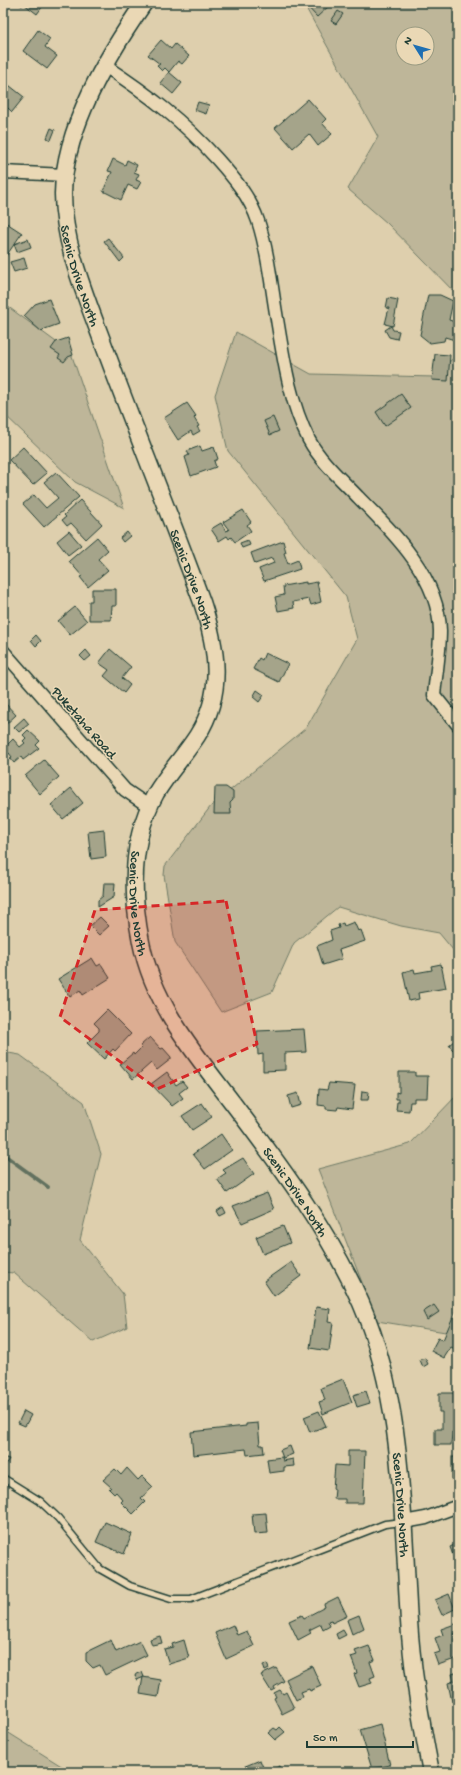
<svg xmlns="http://www.w3.org/2000/svg" width="461" height="1775" font-family="'Gochi Hand',sans-serif">
  <style>
    .green { fill: #beb699; stroke: #6e7a66; fill-rule: evenodd }
    .lines { fill: none; stroke-linecap: round; stroke-linejoin: round }
    .stream { stroke: #62715f; stroke-width: 4 }
    .building { fill: #a5a48a; stroke: #1f3d34 }
    .lane-casing { stroke: #1f3d34; stroke-width: 9 }
    .street-casing { stroke: #1f3d34; stroke-width: 15 }
    .secondary-casing { stroke: #1f3d34; stroke-width: 19 }
    .lane { stroke: #ead8b5; stroke-width: 6 }
    .street { stroke: #ead8b5; stroke-width: 12 }
    .secondary { stroke: #ead8b5; stroke-width: 16 }
    .marked { fill: #d62828; fill-opacity: 0.2; stroke: #d62828; stroke-width: 3; stroke-dasharray: 8 5; stroke-linejoin: round }
    .labels { text-anchor: middle; stroke-width: 3; stroke-linejoin: round; paint-order: stroke }
    .street-label { font-size: 14px; fill: #1f3d34; stroke: #ead8b5 }
  </style>
  <rect width="100%" height="100%" fill="#decfad"/>
  <filter id="ink" filterUnits="userSpaceOnUse"><feTurbulence type="fractalNoise" baseFrequency=".025" numOctaves="2"/><feDisplacementMap in="SourceGraphic" scale="8" xChannelSelector="R" yChannelSelector="G"/><feConvolveMatrix kernelMatrix="1 2 1 2 8 2 1 2 1" color-interpolation-filters="sRGB"/></filter>
  <g filter="url(#ink)">
    <g class="green">
      <path d="M310,3H458V296L387,223L348,189L378,137L306,8ZM403,34H427V58H403Z"/>
      <path d="M3,303L71,353L124,508L75,482L3,413Z"/>
      <path d="M236,332L311,374L435,377L458,353V956L439,933L401,926L338,907L294,943L272,992L221,1012L175,942L164,875L165,866L211,806L306,728L357,639L346,597L228,451L215,395Z"/>
      <path d="M3,1052L20,1055L84,1102L101,1154L80,1240L123,1294L127,1327L93,1342L14,1273L3,1272Z"/>
      <path d="M458,1094V1334L377,1321L318,1169L410,1144Z"/>
      <path d="M3,1727L4,1730L71,1772H3Z"/>
    </g>
    <g class="lines">
      <path class="stream" d="M3,1154L48,1187"/>
    </g>
    <g class="building">
      <path d="M3,3L9,6L3,15Z"/>
      <path d="M18,3H45L37,14L24,4L22,6Z"/>
      <path d="M304,3H328L330,5L317,17Z"/>
      <path d="M338,11L343,14L336,24L331,21Z"/>
      <path d="M38,30L50,39L45,47L57,56L47,69L23,51Z"/>
      <path d="M161,40L171,49L175,44L189,56L182,64L178,61L169,72L165,68L162,71L157,66L160,64L148,55Z"/>
      <path d="M169,72L182,83L173,94L160,83Z"/>
      <path d="M3,77L7,81L5,82L24,97L12,112L8,108L6,111L3,109Z"/>
      <path d="M308,99L326,119L322,123L332,134L318,146L309,134L293,148L275,128Z"/>
      <path d="M198,102L209,105L206,114L195,110Z"/>
      <path d="M51,128L55,130L51,140L47,138Z"/>
      <path d="M113,159L125,165L127,160L137,165L134,172L139,174L136,180L141,182L137,189L128,185L121,200L103,191L112,172L108,171Z"/>
      <path d="M5,222L22,233L4,259L3,225Z"/>
      <path d="M108,238L124,258L120,262L104,241Z"/>
      <path d="M28,239L31,247L17,252L14,244Z"/>
      <path d="M24,258L27,268L14,272L10,262Z"/>
      <path d="M428,295H440L453,301L449,320L458,323V341L445,337L444,341L430,343L420,335Z"/>
      <path d="M388,298L398,300L393,326L385,324L389,308H386Z"/>
      <path d="M49,299L59,324L45,329L42,332L24,316L35,304Z"/>
      <path d="M391,326L393,330L399,331L397,339L389,337L385,330Z"/>
      <path d="M68,338L73,355L68,357L64,362L58,358L60,355L51,349L56,342Z"/>
      <path d="M435,354L450,355L448,381L432,380Z"/>
      <path d="M401,394L411,408L385,426L376,412Z"/>
      <path d="M187,403L196,416L194,418L199,426L197,427L200,431L193,435L191,431L178,440L164,418Z"/>
      <path d="M273,417L279,431L270,435L264,421Z"/>
      <path d="M200,446L202,451L214,447L218,459L214,461L216,467L191,476L185,457L189,455L187,451Z"/>
      <path d="M23,447L47,473L33,485L9,460Z"/>
      <path d="M56,472L79,497L44,527L23,504L34,495L46,508L58,498L44,482Z"/>
      <path d="M80,500L102,524L86,539L71,523L67,526L62,520L66,517L64,515Z"/>
      <path d="M243,510L251,522L247,525L251,531L235,542L231,537L229,539L227,536L219,541L211,529L221,523L226,531L229,530L223,522Z"/>
      <path d="M69,531L81,545L68,555L57,541Z"/>
      <path d="M127,532L130,536L123,542L120,538Z"/>
      <path d="M97,537L108,550L98,559L108,570L88,587L80,577L82,576L69,561Z"/>
      <path d="M248,540L250,545L242,548L240,543Z"/>
      <path d="M283,541L286,552L284,553L288,564L298,560L300,569L264,581L259,569L274,563L272,558L255,564L251,553Z"/>
      <path d="M306,582V584L317,582L321,602L311,605L309,599L293,602L294,608L278,611L275,597L284,595L283,586Z"/>
      <path d="M92,589H116V606H112L111,620H89V601H92Z"/>
      <path d="M75,607L87,621L70,635L58,621Z"/>
      <path d="M36,635L41,641L36,646L31,640Z"/>
      <path d="M110,649L131,667L122,678L130,685L124,693L104,676L109,670L99,663Z"/>
      <path d="M86,650L91,656L85,661L80,656Z"/>
      <path d="M265,653L288,664L279,682L253,669L259,658L262,660Z"/>
      <path d="M257,690L264,695L259,702L253,697Z"/>
      <path d="M5,703L16,715L3,727V705Z"/>
      <path d="M24,718L29,724L19,732L14,727Z"/>
      <path d="M28,730L40,741L36,745L39,748L23,760L21,757L14,763L10,758L12,757L9,753L6,756L3,752V749L13,739L20,747L25,743L23,741L26,738L23,735Z"/>
      <path d="M44,760L59,777L40,794L25,776Z"/>
      <path d="M215,787H226L233,792V800L230,803L231,814H214Z"/>
      <path d="M71,788L83,803L63,819L51,805Z"/>
      <path d="M104,830L106,857L91,859L88,832Z"/>
      <path d="M104,883H115L114,897L98,907V900L103,896Z"/>
      <path d="M100,917L109,926L99,935L90,926Z"/>
      <path d="M354,922L358,931L361,930L365,941L339,950L342,959L323,965L317,946L332,940L330,931L339,928L338,925L343,923L344,926Z"/>
      <path d="M92,958L97,966L101,964L110,978L83,995L80,990L70,997L58,979Z"/>
      <path d="M441,964L446,988L418,993L419,999L409,1001L403,972L414,969L415,973L432,970L431,966Z"/>
      <path d="M107,1010L131,1034L115,1051L113,1049L104,1059L87,1043L99,1031V1028L94,1023Z"/>
      <path d="M458,1026V1053L456,1054L449,1045L455,1040L457,1035L454,1028Z"/>
      <path d="M304,1029L306,1052L285,1053V1070L263,1071V1054L258,1055L257,1031Z"/>
      <path d="M150,1037L161,1049L163,1048L171,1057V1059L157,1070L151,1063L133,1079L120,1064L133,1053L134,1055L142,1047L140,1046Z"/>
      <path d="M167,1072L176,1085L182,1081L187,1087L179,1093L183,1098L172,1106L151,1084Z"/>
      <path d="M399,1072H415V1076H428L427,1098H414V1102H410L409,1111L396,1110L397,1102H399V1099H396V1092L399,1093Z"/>
      <path d="M329,1083L355,1085L352,1109L338,1107L337,1110L326,1109V1106L318,1105L319,1089L327,1090Z"/>
      <path d="M362,1091L369,1092L368,1100H361Z"/>
      <path d="M298,1093L301,1105L291,1108L288,1096Z"/>
      <path d="M202,1103L212,1117L192,1130L182,1116Z"/>
      <path d="M221,1134L232,1150L205,1169L193,1154Z"/>
      <path d="M243,1158L254,1174L227,1193L217,1179L226,1173L223,1170Z"/>
      <path d="M267,1193L274,1209L242,1223L233,1206Z"/>
      <path d="M223,1207L226,1213L220,1216L217,1211Z"/>
      <path d="M283,1226L290,1243L263,1254L256,1237Z"/>
      <path d="M291,1262L301,1276L274,1296L264,1281Z"/>
      <path d="M434,1305L439,1312L427,1320L423,1312Z"/>
      <path d="M316,1307L330,1309L328,1322L333,1323L329,1351L310,1348Z"/>
      <path d="M455,1312L458,1313V1347L457,1350L451,1347L444,1358L431,1351L438,1338L443,1340Z"/>
      <path d="M425,1358L428,1364L423,1367L420,1360Z"/>
      <path d="M343,1379L352,1402L323,1414L319,1402L325,1400L321,1388Z"/>
      <path d="M366,1391L370,1403L357,1407L353,1395Z"/>
      <path d="M439,1393H458V1432H452L451,1445H435V1429H442V1412H439Z"/>
      <path d="M24,1411L31,1415L25,1426L18,1423Z"/>
      <path d="M319,1411L326,1426L310,1432L304,1417Z"/>
      <path d="M258,1423L260,1445H263L264,1453L247,1455L246,1449L193,1455L191,1432L246,1426V1424Z"/>
      <path d="M290,1446L293,1454L283,1458L280,1450Z"/>
      <path d="M348,1451H365L363,1503H345V1499H334L335,1489H333L335,1465L348,1466Z"/>
      <path d="M3,1457L9,1459L5,1466L3,1465Z"/>
      <path d="M282,1457L283,1461L293,1459L294,1466L284,1467V1471L269,1473L267,1459Z"/>
      <rect x="452" y="1457" width="6" height="22"/>
      <path d="M127,1468L138,1480L142,1476L153,1487L141,1498L145,1502L133,1514L121,1502L123,1500L116,1492L114,1494L109,1489L111,1487L103,1480L115,1469L121,1475Z"/>
      <path d="M266,1513L268,1533L254,1534L252,1514Z"/>
      <path d="M105,1522L132,1534L124,1554L96,1542Z"/>
      <path d="M458,1543V1569L450,1547Z"/>
      <path d="M449,1594L455,1609L442,1615L435,1600Z"/>
      <path d="M338,1597L347,1616L332,1623L331,1620L328,1621L330,1626L323,1630L321,1624L309,1630L311,1633L298,1640L289,1621L302,1615L304,1618L325,1607L324,1604Z"/>
      <path d="M359,1615L364,1628L352,1634L347,1620Z"/>
      <path d="M458,1623V1632L453,1634L456,1640L458,1639V1658L438,1665L434,1654L440,1652L435,1638L443,1635L441,1629Z"/>
      <path d="M233,1625L237,1635L247,1631L254,1646L226,1659L215,1633Z"/>
      <path d="M343,1630L346,1635L338,1639L336,1634Z"/>
      <path d="M160,1636L162,1643L152,1645L150,1639Z"/>
      <path d="M111,1640L116,1652L140,1641L147,1655L105,1675L100,1665L93,1668L86,1661V1652Z"/>
      <path d="M184,1640L189,1658L169,1664L164,1649L173,1647L172,1644Z"/>
      <path d="M369,1646L375,1660L370,1662L375,1676L370,1678L372,1683L359,1687L354,1674L357,1673L351,1657L357,1655L355,1651Z"/>
      <path d="M267,1664L269,1669L265,1671L263,1665Z"/>
      <path d="M312,1666L321,1686L310,1691L309,1689L301,1692L303,1696L296,1700L286,1679Z"/>
      <path d="M276,1668L284,1681L274,1687L275,1689L271,1691L261,1675Z"/>
      <path d="M142,1672L144,1677L137,1680L135,1675Z"/>
      <path d="M458,1672V1700L452,1702L448,1683L454,1681L452,1674Z"/>
      <path d="M143,1677L161,1680L158,1697L140,1694Z"/>
      <path d="M280,1690L283,1694L286,1692L294,1708L282,1714L274,1698L276,1697L274,1693Z"/>
      <path d="M380,1724L390,1765L372,1769L360,1730Z"/>
      <path d="M280,1727L285,1732L275,1740L268,1733L274,1728L277,1730Z"/>
      <path d="M458,1727V1746L457,1747L452,1729Z"/>
      <path d="M260,1760L265,1772H245L243,1767Z"/>
      <path d="M280,1766L282,1772H265Z"/>
    </g>
    <g class="lines">
      <g class="lane-casing">
        <path id="lane" d="M3,1478L40,1501L58,1518L100,1569L130,1586L171,1599H191L385,1524L403,1522"/>
      </g>
      <g class="street-casing">
        <g id="street">
          <path d="M105,66C148,94 183,121 217,159C234,178 250,197 258,221C268,251 271,283 276,313C283,355 289,401 309,440C321,462 341,479 358,497C394,533 439,577 440,631C440,652 436,674 434,695L458,725"/>
          <path d="M3,172L65,175"/>
          <path d="M3,651L125,790L150,807"/>
          <path d="M404,1522L426,1518L458,1506"/>
        </g>
      </g>
      <g class="secondary-casing">
        <g id="secondary">
          <path id="s1" d="M144,3C107,56 64,128 63,194C63,243 86,297 103,343C135,430 170,515 202,602C217,648 225,692 197,736C184,756 168,773 156,793C131,838 131,892 141,942C154,1008 199,1058 238,1110C284,1171 330,1233 361,1303C404,1403 402,1514 409,1621C412,1672 421,1722 431,1772"/>
        </g>
      </g>
      <use href="#lane" class="lane"/>
      <use href="#street" class="street"/>
      <use href="#secondary" class="secondary"/>
    </g>
  </g>
  <path class="marked" d="M226,901L257,1044L157,1089L60,1017L95,910Z"/>
  <g class="labels">
    <g class="street-label">
      <text dy="5" stroke="none"><textPath href="#s1" startOffset="294">Scenic Drive North</textPath></text>
      <text dy="5" stroke="none"><textPath href="#s1" startOffset="618">Scenic Drive North</textPath></text>
      <text transform="translate(85 722) rotate(49)" y="5">Puketaha Road</text>
      <text dy="5" stroke="none"><textPath href="#s1" startOffset="966">Scenic Drive North</textPath></text>
      <text dy="5" stroke="none"><textPath href="#s1" startOffset="1301">Scenic Drive North</textPath></text>
      <text dy="5" stroke="none"><textPath href="#s1" startOffset="1637">Scenic Drive North</textPath></text>
    </g>
  </g>
  <rect width="461" height="1775" fill="none" stroke="#ead8b5" stroke-width="16"/>
  <rect x="8" y="8" width="445" height="1759" fill="none" stroke="#1f3d34" stroke-width="1.5" filter="url(#ink)"/>
  <g transform="translate(415 46) rotate(307)"><circle r="19" fill="#ead8b5" stroke="#999a81"/>
  <path d="M0-3L7 15L0 10L-7 15Z" fill="#1f6fb2"/>
  <text y="-6" font-size="11" font-weight="bold" text-anchor="middle" fill="#1f3d34">N</text>
  </g>
  <path d="M307 1741v6h106v-6" fill="none" stroke="#1f3d34" stroke-width="2"/>
  <text x="313" y="1741" font-size="12" fill="#1f3d34" stroke="#ead8b5" stroke-width="3" paint-order="stroke">50 m</text>
</svg>
